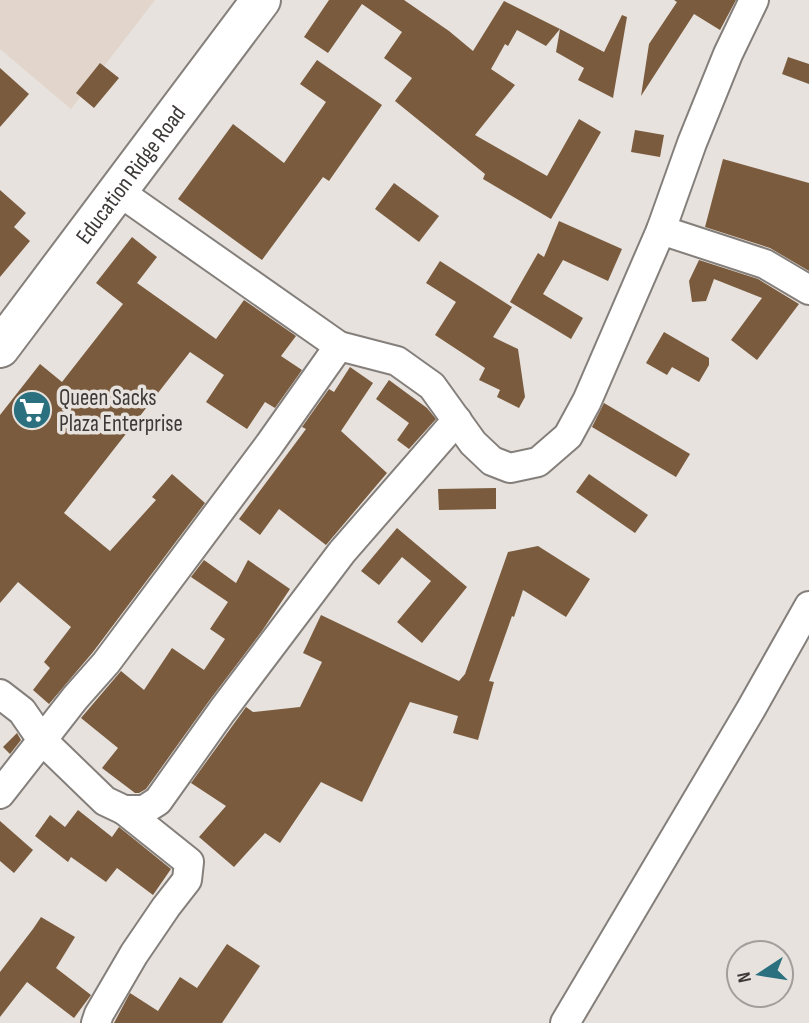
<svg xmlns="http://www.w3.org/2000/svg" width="809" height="1023" font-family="'Sofia Sans Condensed',sans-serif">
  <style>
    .built { fill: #e2d6cc }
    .building { fill: #7a5b3e }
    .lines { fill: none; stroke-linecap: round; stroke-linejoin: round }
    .minor-casing { stroke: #847f7b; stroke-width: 32 }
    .secondary-casing { stroke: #847f7b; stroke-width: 42 }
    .minor { stroke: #fff; stroke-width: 28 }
    .secondary { stroke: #fff; stroke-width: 38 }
    .labels { text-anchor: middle; stroke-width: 7; stroke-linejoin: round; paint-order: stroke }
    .street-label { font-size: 23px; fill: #3c3938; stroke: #e7e2dd }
    .poi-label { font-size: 23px; fill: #3c3938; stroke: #e7e2dd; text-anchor: start }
  </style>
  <rect width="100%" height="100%" fill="#e7e2dd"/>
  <path class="built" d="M0,0H155L71,109L0,49Z"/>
  <g class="building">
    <path d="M329,0H404L449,31L473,51L504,1L560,29L546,46L517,30L508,46L505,44L491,69L515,85L475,135L547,176L579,119L601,132L551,219L483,179L485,174L395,101L412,78L384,58L402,32L362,4L328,53L304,37Z"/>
    <path d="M674,0H736L720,30L694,14L641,96L649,44L677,2Z"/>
    <path d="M622,15L627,17L613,98L578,80L584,68L556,52L560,29L604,52Z"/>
    <path d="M788,57L809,64V84L782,74Z"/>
    <path d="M317,60L382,105L329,181L323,177L262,260L178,199L233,124L284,163L326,102L300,84Z"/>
    <path d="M100,63L119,78L94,108L76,93Z"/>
    <path d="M0,68L29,94L0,127Z"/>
    <path d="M635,130L664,135L660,157L631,152Z"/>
    <path d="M723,159L809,183V271L770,248L705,227Z"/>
    <path d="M394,183L439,216L419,242L375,209Z"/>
    <path d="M0,190L26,213L14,227L30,241L0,277Z"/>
    <path d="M559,221L622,249L608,281L563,260L543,294L583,318L571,339L510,302L538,253L544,257Z"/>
    <path d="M132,237L157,257L137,283L216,339L244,300L296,336L281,356L302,370L275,408L265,402L247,429L206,402L224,375L190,352L64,513L110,551L156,500L152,497L172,474L205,503L93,652L49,704L33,690L50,668L44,662L71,627L18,582L0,603V415L40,364L62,382L123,304L96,283Z"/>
    <path d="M699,260L758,279L799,304L757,360L731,340L762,298L714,279L706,301L692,302L689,281Z"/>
    <path d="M440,261L512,307L493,337L518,349L525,397L519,408L497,397L500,390L479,380L485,368L435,335L456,302L426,283Z"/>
    <path d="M664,332L709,358V365L699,382L672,367L667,375L646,363Z"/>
    <path d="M350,367L373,383L341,431L387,473L326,545L279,509L260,535L239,519L306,429L302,427L329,389L334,392Z"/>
    <path d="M389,380L427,408L436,419L409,449L397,440L409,423L376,399Z"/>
    <path d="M604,403L690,454L676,477L592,427Z"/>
    <path d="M589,474L648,515L635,533L576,492Z"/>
    <path d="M496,488V509L439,510L438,489Z"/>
    <path d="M397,528L467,587L422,643L397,622L431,581L402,557L379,585L361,571Z"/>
    <path d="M538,546L590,579L566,617L523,590L514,617L512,616L489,681L494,682L478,740L453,733L458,716L410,702L362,802L321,782L280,843L265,833L234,867L199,837L226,806L191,783L246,707L253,712L300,707L322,662L303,653L321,615L459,681L465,674L508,552Z"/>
    <path d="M204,560L236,583L248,560L290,589L262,631L209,701L146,789L139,793H135L102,768L118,748L81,718L121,671L144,690L172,648L204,670L225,639L210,629L228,602L191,577Z"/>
    <path d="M17,733L21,740L10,754L3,747Z"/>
    <path d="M78,810L112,837L119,827L171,869L153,895L117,868L106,882L71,857L68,862L35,836L50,815L65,827Z"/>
    <path d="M0,821L33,850L14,873L0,861Z"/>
    <path d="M41,917L75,937L56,968L91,995L74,1018L27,982L0,1017V972L33,929Z"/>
    <path d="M227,944L260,966L222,1023H114L130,993L158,1011L180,977L197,988Z"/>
  </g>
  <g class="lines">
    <g class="minor-casing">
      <g id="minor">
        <path d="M118,191L339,346"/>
        <path d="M661,230L765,264L809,290"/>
        <path d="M0,694L22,711L42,740L105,801L124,810H144L158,801L222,711L342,552L457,420"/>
        <path d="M0,794L75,698L106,663L269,445L339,346L397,361L432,386L473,443L492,461L510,468L538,462L568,436L587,401L661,230L692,143L728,54L754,0"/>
        <path d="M96,1023L99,1014L134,954L166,907L187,880L189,862L124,810"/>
        <path d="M565,1023L751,709L809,606"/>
      </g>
    </g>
    <g class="secondary-casing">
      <g id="secondary">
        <path id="s1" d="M0,348L261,0"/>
      </g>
    </g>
    <use href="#minor" class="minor"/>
    <use href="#secondary" class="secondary"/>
  </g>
  <defs>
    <g id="supermarket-disc" transform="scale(2.0125)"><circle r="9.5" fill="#2a707e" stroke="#e7e2dd"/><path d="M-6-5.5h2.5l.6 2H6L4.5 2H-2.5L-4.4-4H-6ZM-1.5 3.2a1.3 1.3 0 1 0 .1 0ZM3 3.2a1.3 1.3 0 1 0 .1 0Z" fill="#fff"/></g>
  </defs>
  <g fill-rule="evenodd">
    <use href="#supermarket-disc" x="32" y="410"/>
  </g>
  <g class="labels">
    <g class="street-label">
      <text dy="8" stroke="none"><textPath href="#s1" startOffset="217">Education Ridge Road</textPath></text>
    </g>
    <g class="poi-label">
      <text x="59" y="405">Queen Sacks<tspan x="59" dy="26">Plaza Enterprise</tspan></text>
    </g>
  </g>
  <g transform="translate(760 974) rotate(258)"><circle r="33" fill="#e7e2dd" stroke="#a39e9b" stroke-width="2"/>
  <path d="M0-5L12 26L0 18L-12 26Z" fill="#2a707e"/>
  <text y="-10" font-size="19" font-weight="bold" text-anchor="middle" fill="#3c3938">N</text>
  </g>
</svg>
